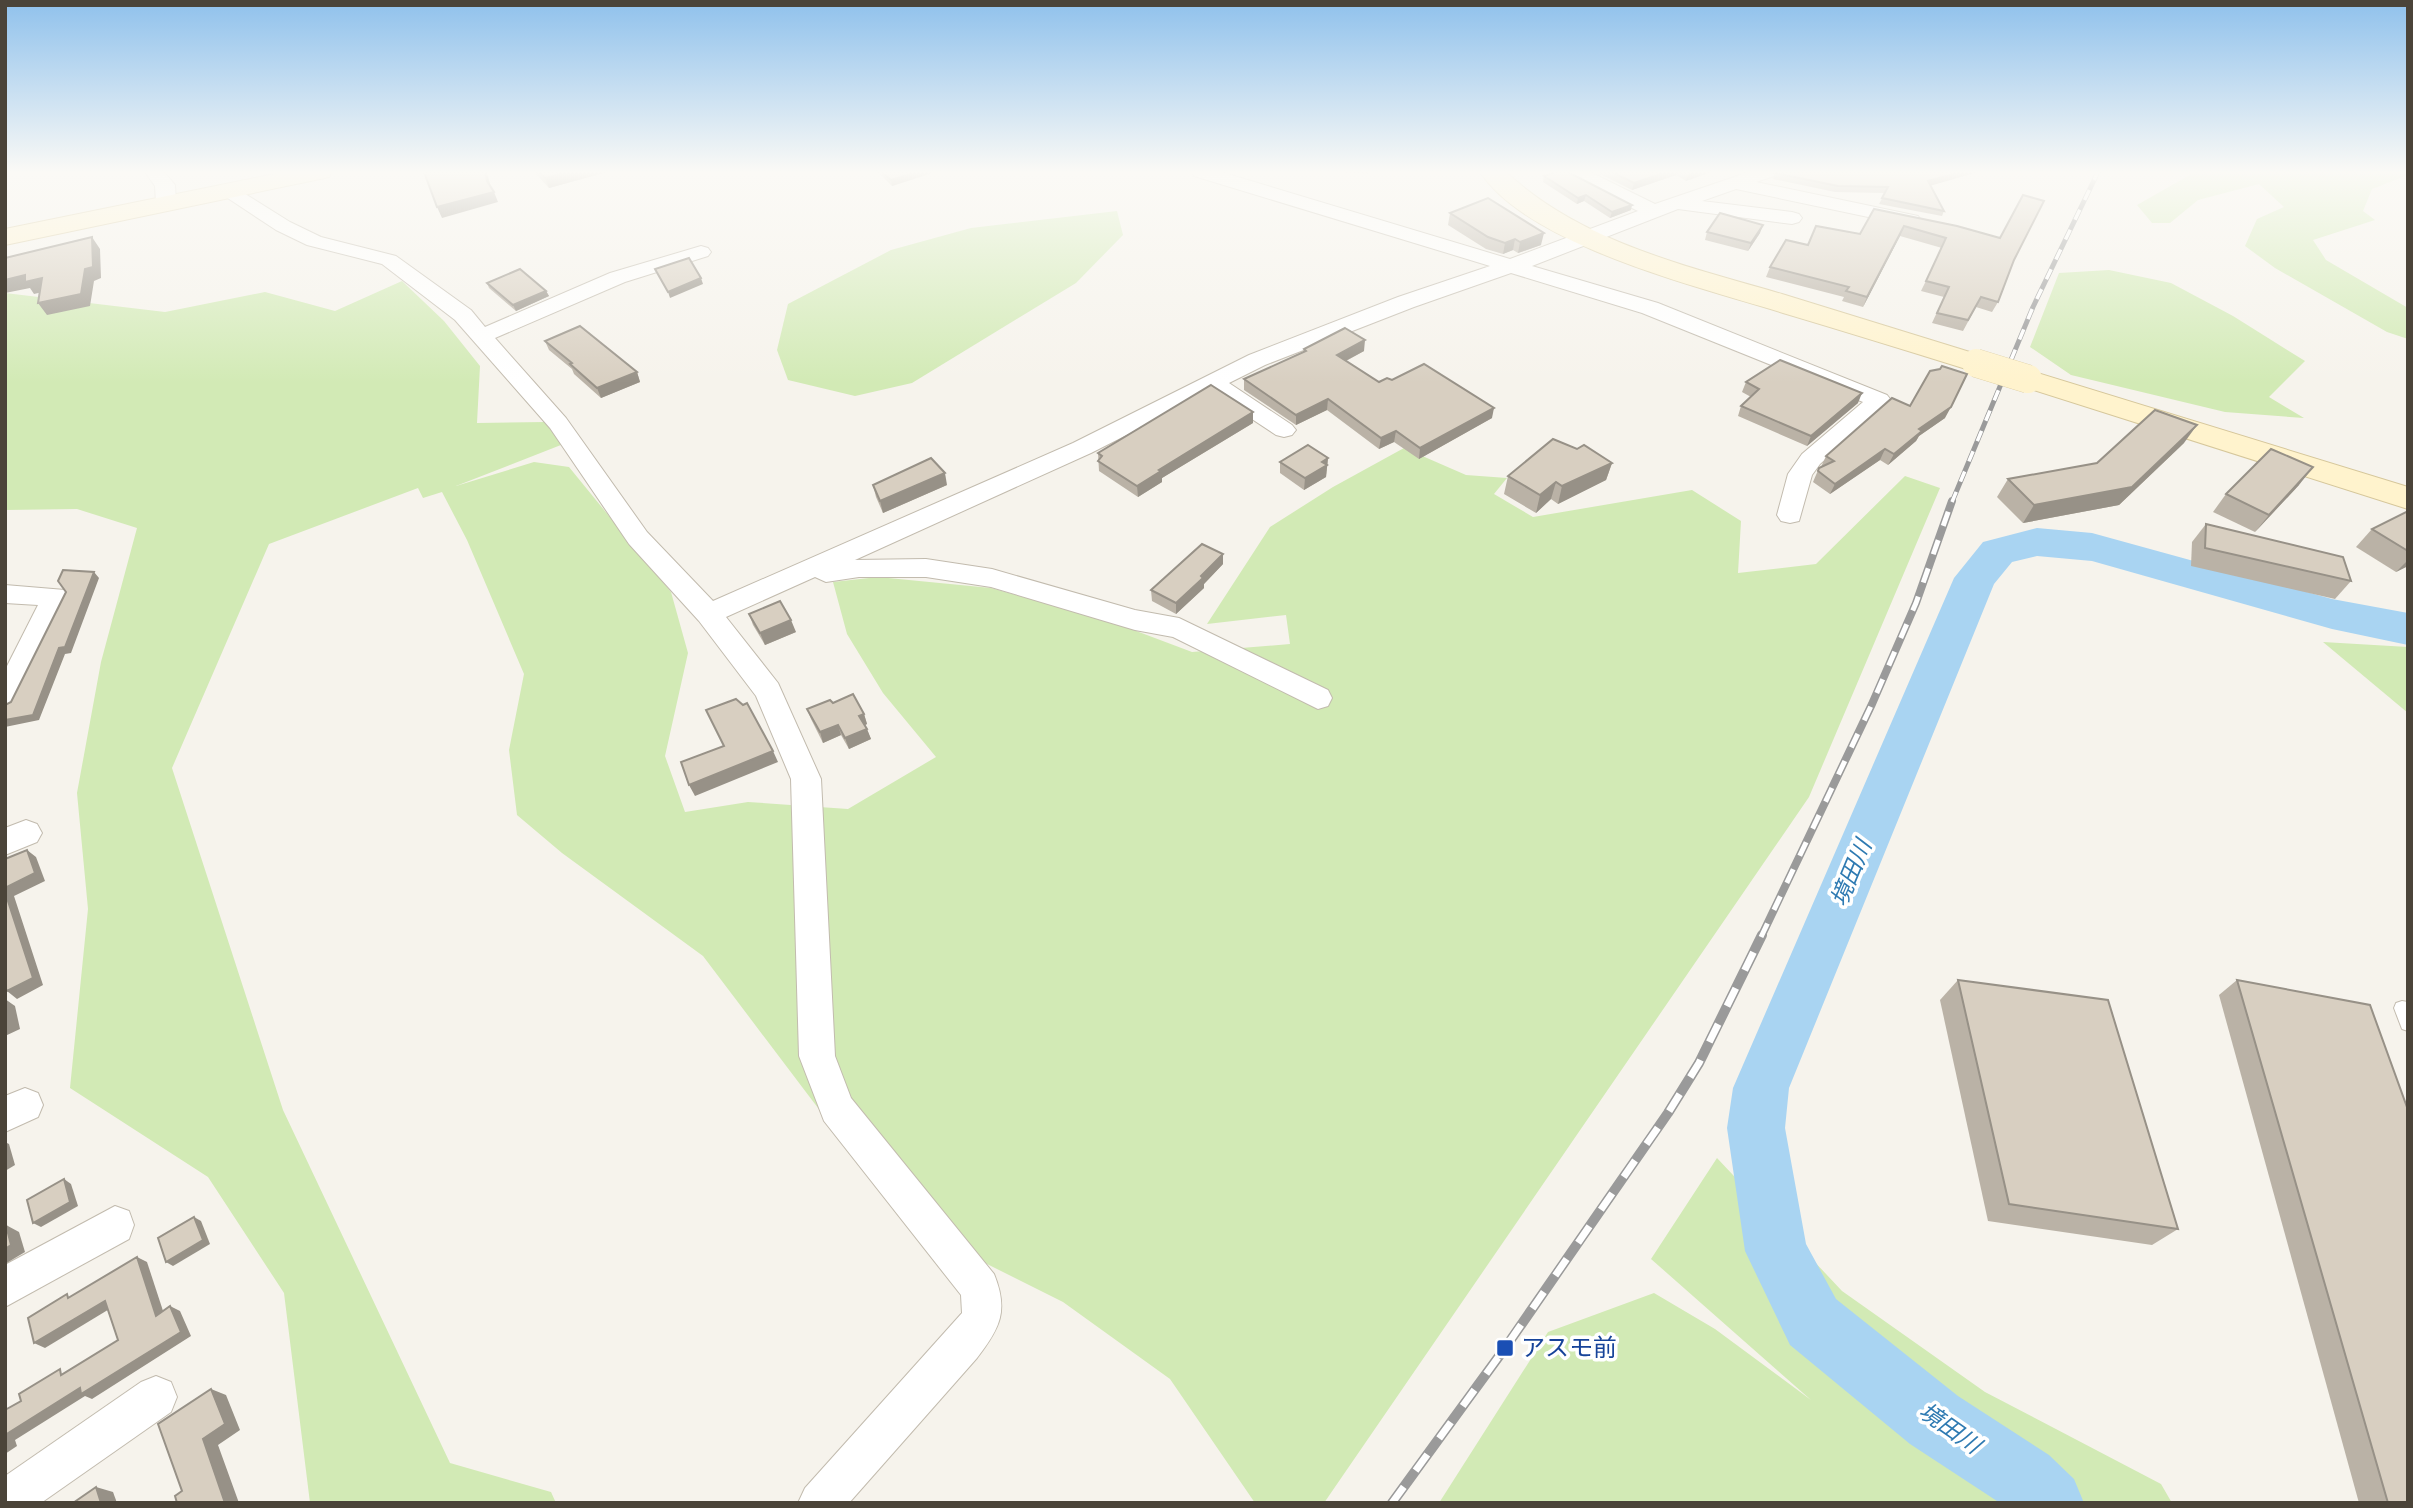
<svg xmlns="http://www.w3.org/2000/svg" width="2413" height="1508" font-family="'Fira Sans','Noto Sans JP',sans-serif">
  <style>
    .green { fill: #d2eab5 }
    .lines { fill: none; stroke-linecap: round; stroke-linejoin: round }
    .river { fill: #a9d4f2; fill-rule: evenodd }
    .lane-casing { stroke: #c2bbae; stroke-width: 2 }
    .street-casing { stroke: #c2bbae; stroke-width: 2 }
    .secondary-casing { stroke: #d6c79b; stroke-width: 2 }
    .lane { fill: #fff; fill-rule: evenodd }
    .street { fill: #fff; fill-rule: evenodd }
    .secondary { fill: #fff3cd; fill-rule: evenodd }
    .rail-far2-casing { stroke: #9a9a9a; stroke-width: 5 }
    .rail-far1-casing { stroke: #9a9a9a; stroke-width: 8 }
    .rail-casing { stroke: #9a9a9a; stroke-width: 10 }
    .rail-far2 { stroke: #fff; stroke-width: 3.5; stroke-dasharray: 11; stroke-linecap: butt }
    .rail-far1 { stroke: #fff; stroke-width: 5; stroke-dasharray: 15; stroke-linecap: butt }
    .rail { stroke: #fff; stroke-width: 7; stroke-dasharray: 20; stroke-linecap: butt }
    .secondary-bridge-casing { stroke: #d6c79b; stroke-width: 29; stroke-linecap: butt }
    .secondary-bridge { stroke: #fff3cd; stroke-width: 28 }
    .wall { fill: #bab2a6 }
    .shaded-wall { fill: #979187 }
    .building { fill: #d8cfc1; stroke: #979187; stroke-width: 2 }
    .transit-dot { fill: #1a4fb4; stroke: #fff; stroke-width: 2.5 }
    .labels { text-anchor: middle; stroke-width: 7; stroke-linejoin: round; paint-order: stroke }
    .water-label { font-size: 23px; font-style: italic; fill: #2e7ab2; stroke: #fff }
    .near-transit-label { font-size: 24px; fill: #164399; stroke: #fff; text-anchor: start }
  </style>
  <rect width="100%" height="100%" fill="#f6f3ec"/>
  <g class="green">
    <path d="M2195,172H2408V175L2372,189L2363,211L2375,220L2313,240L2326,260L2408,308V339L2387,332L2275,268L2245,246L2257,219L2284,207L2259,184L2198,200L2170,223H2152L2137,205Z"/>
    <path d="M1117,211L1123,235L1076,283L912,383L855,396L788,380L777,350L788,304L891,250L971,228Z"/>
    <path d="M2109,270L2171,283L2233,316L2305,361L2269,397L2304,418L2225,412L2071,375L2030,347L2059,273Z"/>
    <path d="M402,281L444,321L480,366L477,423L546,422L566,443L456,486L534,462L569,467L671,592L688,653L665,756L685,812L748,802L848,809L936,757L883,693L847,634L833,582L878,577L991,588L1115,623L1192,652L1290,644L1286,615L1207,624L1270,527L1333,487L1404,448L1466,475L1507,478L1494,494L1533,517L1692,490L1741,521L1738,573L1816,564L1905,476L1940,488L1809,797L1324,1503H1255L1170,1379L1063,1302L905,1223L703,956L562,853L517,815L509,750L524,674L467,540L442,492L423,498L418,488L269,544L172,768L283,1110L450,1463L551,1492L556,1503H310L284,1293L208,1177L70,1088L88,909L77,793L101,662L137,528L77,509L5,510V293L165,312L265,292L335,311Z"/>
    <path d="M2323,642L2408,647V713Z"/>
    <path d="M1717,1158L1842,1291L1985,1392L2161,1484L2172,1503H1439L1548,1332L1654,1293L1715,1329L1811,1400L1651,1259Z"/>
  </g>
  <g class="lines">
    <path class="river" d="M2037,528L2092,533L2332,599L2408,613V645L2332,629L2092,561L2037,556L2012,562L1994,584L1789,1088L1785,1128L1806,1244L1836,1299L1958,1396L2049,1455L2074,1479L2084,1503H2000L1910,1444L1790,1345L1745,1251L1727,1128L1733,1088L1954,578L1983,542Z"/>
    <g class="lane-casing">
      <path id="lane" d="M2402,1001L2408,1002V1031L2402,1029L2394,1008L2396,1003Z"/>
    </g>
    <g class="street-casing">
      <g id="street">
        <path d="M145,172H164L175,185L176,203L173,207H159L156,203L155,186Z"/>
        <path d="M1192,172H1221L1510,259L1638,211L1568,176L1566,172H1590L1655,204L1749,172H1776L1774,176L1756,182L1918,216L1921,220L1918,224L1911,226L1736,189L1702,201L1792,212L1799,214L1802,218L1799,222L1792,224L1678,209L1532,266L1658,303L1887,395L1891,400L1820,464L1812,475L1799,521L1790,523L1781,521L1777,515L1788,474L1802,454L1863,402L1642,313L1511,273L1414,307L1265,365L1229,383L1292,425L1296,430L1292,435L1284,437L1276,435L1211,392L1091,453L855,560L926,559L992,569L1135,610L1179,618L1328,690L1332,698L1328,706L1318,709L1173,637L1135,630L991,587L926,577H859L826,582L815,577L726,617L778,683L821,779L835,1056L851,1098L994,1274C1009,1311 1000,1328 977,1358L849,1503H798L805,1488L962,1313L961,1295L824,1121L799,1056L791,779L756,696L699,621L629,544L550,428L455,320L382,264L307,245L276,230L217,191L220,187H234L290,222L321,237L396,256L471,310L485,327L610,273L701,246L708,248L711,252L708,256L625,282L495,338L566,418L647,532L713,601L1073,443L1249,355L1398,297L1490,266L1194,176Z"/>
        <path d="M5,585L65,590L69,597L15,707L5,710V670L38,605L5,603Z"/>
        <path d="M26,820L37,824L42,833L37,842L5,855V828Z"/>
        <path d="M25,1088L38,1093L43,1105L38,1117L5,1132V1096Z"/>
        <path d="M115,1206L129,1211L134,1225L129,1239L5,1307V1265Z"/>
        <path d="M156,1376L171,1382L177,1397L171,1412L41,1503H5V1476L141,1382Z"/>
      </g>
    </g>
    <g class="secondary-casing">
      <g id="secondary">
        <path d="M284,172H332L329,177L320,179L5,245V229Z"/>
        <path d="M1480,172H1506C1581,242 1686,266 1782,294C1850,315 1918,336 1986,357L1991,363L1986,369L1976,372L1966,369C1905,350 1844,331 1783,313C1700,287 1529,246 1480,172Z"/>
        <path d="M2028,370L2408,487V509L2018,385L2013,379L2018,373Z"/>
      </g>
    </g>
    <use href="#lane" class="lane"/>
    <use href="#street" class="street"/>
    <use href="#secondary" class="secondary"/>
    <g class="rail-far2-casing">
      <path id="rail-far2" d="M1952,502L2033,307L2098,172"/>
    </g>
    <g class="rail-far1-casing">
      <path id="rail-far1" d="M1761,937L1872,704L1916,603L1952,501"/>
    </g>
    <g class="rail-casing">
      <path id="rail" d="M1392,1503L1505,1348L1668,1113L1699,1063L1762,935"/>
    </g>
    <use href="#rail-far2" class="rail-far2"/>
    <use href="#rail-far1" class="rail-far1"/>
    <use href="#rail" class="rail"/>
    <g class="secondary-bridge-casing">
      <path id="secondary-bridge" d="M1976,363L2028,379"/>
    </g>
    <use href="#secondary-bridge" class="secondary-bridge"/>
  </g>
  <g class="wall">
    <path d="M534,172H607L549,188Z"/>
    <path d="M878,172H935L892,186Z"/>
    <path d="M1339,172H1368V174Z"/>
    <path d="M1596,172H1711L1686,181L1676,175L1632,190Z"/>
    <path d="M1777,172H1978L1931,185L1944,211L1942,216L1879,204L1885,193L1835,192L1773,179L1775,173Z"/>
    <path d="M1544,176L1631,210L1610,218L1584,201L1577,204L1543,182Z"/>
    <path d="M1874,209L2014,260L1998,302L1992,312L1976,307L1963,331L1932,323L1944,297L1921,291L1942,248L1900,236L1863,307L1842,301L1844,297L1766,277L1770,267L1808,245L1860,234Z"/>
    <path d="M1450,213L1541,245L1518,253L1513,250L1503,254L1486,249L1448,225Z"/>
    <path d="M1707,232L1760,233L1748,251L1705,240Z"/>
    <path d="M487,283L546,291L549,296L516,311L489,288Z"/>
    <path d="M545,341L637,372L640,382L601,398L574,374L572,369L549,350Z"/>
    <path d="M1304,349L1364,351L1346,361L1379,382L1392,380L1492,418L1419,459L1394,442L1379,449L1327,410L1296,425L1244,390V379L1304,352Z"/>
    <path d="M1746,382L1858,403L1807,446L1738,416L1741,406L1751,397L1742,392Z"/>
    <path d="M1910,406L1945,418L1919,436L1916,441L1888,465L1880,460L1830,494L1813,482L1819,468L1821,467L1826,456Z"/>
    <path d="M1253,423L1162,478V482L1138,497L1099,471L1098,453Z"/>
    <path d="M2184,443L2119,505L2023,523L1997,497L2008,479L2097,463Z"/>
    <path d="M1328,458L1326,477L1304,490L1280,473V462Z"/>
    <path d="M1612,463L1606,480L1558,504L1551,499L1536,513L1504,494L1508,476Z"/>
    <path d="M873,485H947L883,513L876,497Z"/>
    <path d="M2299,485L2255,532L2213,512L2226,494Z"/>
    <path d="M2408,511V566L2396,572L2356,547L2372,529Z"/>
    <path d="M2206,524L2351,581L2335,599L2191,566L2192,542Z"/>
    <path d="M1223,554V564L1204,584V588L1176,614L1152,601L1151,590Z"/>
    <path d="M749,614L796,632L765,645L753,625Z"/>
    <path d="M833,703L864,714L867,724L865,725L871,739L849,749L841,735L823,743L811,719L807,709Z"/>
    <path d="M1958,980L2178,1229L2152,1245L1988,1221L1940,1000Z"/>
    <path d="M2237,980L2408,1503H2359L2219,995Z"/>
  </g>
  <g class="shaded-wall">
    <path d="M485,172H487L492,192L487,181Z"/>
    <path d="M568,172H607L549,188L545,178Z"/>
    <path d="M917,172H935L892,186L891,180Z"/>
    <path d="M1666,172H1676V175L1632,190L1634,183Z"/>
    <path d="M1693,172H1711L1686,181L1688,174Z"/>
    <path d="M1961,172H1978L1926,187L1928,181Z"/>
    <path d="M494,192L498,202L442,218L437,207Z"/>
    <path d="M1586,195L1584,201L1577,204L1578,198Z"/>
    <path d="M1632,205L1631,210L1610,218L1612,212Z"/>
    <path d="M1763,225L1760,233L1748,251L1751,243Z"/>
    <path d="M1904,226L1900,236L1863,307L1867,297Z"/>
    <path d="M1544,233L1541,245L1518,253L1520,242Z"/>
    <path d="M92,237L100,249L101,278L94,281L90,306L47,315L38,303Z"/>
    <path d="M1515,239L1513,250L1503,254L1505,243Z"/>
    <path d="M25,275L42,278L51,290L34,294L30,288L5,293V280Z"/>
    <path d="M701,278L703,284L670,298L668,292Z"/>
    <path d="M546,291L549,296L516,311L513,305Z"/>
    <path d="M1365,340L1364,351L1336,366L1337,355Z"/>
    <path d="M637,372L640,382L601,398L597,388Z"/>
    <path d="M1862,393L1858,403L1807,446L1811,436Z"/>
    <path d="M1328,399L1327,410L1296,425V415Z"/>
    <path d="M1951,407L1945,418L1919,436L1916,441L1888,465L1894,454L1919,429Z"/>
    <path d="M1494,408L1492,418L1419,459L1420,448Z"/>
    <path d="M1253,412V423L1162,478V482L1138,497L1137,486L1159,470Z"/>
    <path d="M2197,425L2184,443L2119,505L2023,523L2034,505Z"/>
    <path d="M1396,431L1394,442L1379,449L1381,438Z"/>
    <path d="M1885,449L1880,460L1830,494L1835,484Z"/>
    <path d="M1328,458L1326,477L1304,490L1305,478L1322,462Z"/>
    <path d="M1612,463L1606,480L1558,504L1562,486Z"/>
    <path d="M2313,467L2299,485L2255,532L2269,515Z"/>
    <path d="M945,473L947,485L883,513L880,501Z"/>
    <path d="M1556,482L1551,499L1536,513L1540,495Z"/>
    <path d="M1223,554V564L1204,584V588L1176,614V603Z"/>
    <path d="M2408,560V566L2396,572Z"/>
    <path d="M94,572L99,578L71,653L65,654L39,720L5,727V720L59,648Z"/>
    <path d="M791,620L796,632L765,645L760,633Z"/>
    <path d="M864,714L867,724L863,726L859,716Z"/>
    <path d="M838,725L841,735L823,743L820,732Z"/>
    <path d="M867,729L871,739L849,749L845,738Z"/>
    <path d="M773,751L778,762L695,796L689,785Z"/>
    <path d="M27,850L36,857L45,881L14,896L43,985L17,999L7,991L5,888Z"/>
    <path d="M5,999L15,1006L20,1029L5,1036Z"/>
    <path d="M5,1142L9,1144L15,1165L5,1171Z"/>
    <path d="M64,1179L71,1184L78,1206L41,1227L33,1223Z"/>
    <path d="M194,1217L201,1221L210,1244L173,1266L166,1262Z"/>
    <path d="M6,1225L19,1232L25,1252L5,1264Z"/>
    <path d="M137,1257L147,1262L166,1320L156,1316Z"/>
    <path d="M105,1301L116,1305L45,1348L34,1343Z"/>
    <path d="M170,1306L180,1311L191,1336L92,1399L85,1396L15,1440L17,1446L5,1454V1435Z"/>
    <path d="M211,1389L226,1395L240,1430L218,1445L239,1503H225L203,1439Z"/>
    <path d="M96,1487L113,1492L117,1503H101Z"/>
  </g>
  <g class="building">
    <path d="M424,172H485L487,181L494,192L437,207Z"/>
    <path d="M539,172H568L545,178Z"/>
    <path d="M882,172H917L891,180Z"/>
    <path d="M1556,172H1568L1632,205L1612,212L1586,195L1578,198L1544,176Z"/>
    <path d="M1612,172H1666L1634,183Z"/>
    <path d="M1777,172H1961L1928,181L1944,211L1882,198L1888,187L1838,186L1775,173Z"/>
    <path d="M2023,195L2044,201L2014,260L1998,302L1981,297L1968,320L1937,313L1949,287L1926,281L1946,238L1904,226L1867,297L1846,291L1849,287L1770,267L1786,240L1808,245L1816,226L1860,234L1874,209L1957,226L2000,238Z"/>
    <path d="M1488,198L1544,233L1520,242L1515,239L1505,243L1488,237L1450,213Z"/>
    <path d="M1720,213L1763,225L1751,243L1707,232Z"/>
    <path d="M92,237L93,267L85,269L81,294L38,303L42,278L25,282V275L5,280V258Z"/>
    <path d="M689,258L701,278L668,292L655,269Z"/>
    <path d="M520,269L546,291L513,305L487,283Z"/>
    <path d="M580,326L637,372L597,388L570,364L572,363L545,341Z"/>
    <path d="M1345,328L1365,340L1337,355L1379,382L1387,378L1392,380L1424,364L1494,408L1420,448L1396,431L1381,438L1328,399L1296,415L1244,379L1306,351L1304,349Z"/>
    <path d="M1780,360L1862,393L1811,436L1741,406L1759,389L1746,382Z"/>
    <path d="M1942,366L1967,374L1951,407L1919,429L1922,431L1894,454L1885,449L1835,484L1818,471L1819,468L1834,461L1826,456L1892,398L1910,406L1930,371L1940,369Z"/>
    <path d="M1211,385L1253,412L1159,470L1161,471L1137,486L1098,461L1102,456L1098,453Z"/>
    <path d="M2155,410L2197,425L2132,487L2034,505L2008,479L2097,463Z"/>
    <path d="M1553,439L1577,449L1584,445L1612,463L1562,486L1556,482L1540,495L1508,476Z"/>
    <path d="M1308,445L1328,458L1322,462L1327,465L1305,478L1280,462Z"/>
    <path d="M2271,449L2313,467L2269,515L2226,494Z"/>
    <path d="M931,458L945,473L880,501L873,485Z"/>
    <path d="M2408,511V551L2372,529Z"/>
    <path d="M2206,524L2343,557L2351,581L2205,548Z"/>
    <path d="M1202,544L1223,554L1201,576L1203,578L1176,603L1151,590Z"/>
    <path d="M63,570L94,572L65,647L59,648L33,715L5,720V705L11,702L66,592L58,581Z"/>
    <path d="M780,601L791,620L760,633L749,614Z"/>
    <path d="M853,694L864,714L859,716L867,729L845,738L838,725L820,732L807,709L830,700L833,703Z"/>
    <path d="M736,699L743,705L747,703L773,751L689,785L681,762L724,746L706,710Z"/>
    <path d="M27,850L35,873L5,888V859Z"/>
    <path d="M5,892L33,978L7,991L5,987Z"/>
    <path d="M1958,980L2108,1000L2178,1229L2009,1204Z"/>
    <path d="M2237,980L2370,1005L2408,1110V1503H2388Z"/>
    <path d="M64,1179L70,1202L33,1223L27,1200Z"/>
    <path d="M194,1217L203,1240L166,1262L158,1238Z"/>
    <path d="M6,1225L11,1245L5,1249V1225Z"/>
    <path d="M137,1257L156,1316L170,1306L181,1332L81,1394L80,1388L5,1435V1410L21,1401L19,1394L60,1369L61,1375L118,1340L105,1301L34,1343L28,1318L67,1294L68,1298Z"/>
    <path d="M211,1389L225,1424L203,1439L225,1503H177L175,1496L182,1491L158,1424Z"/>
    <path d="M96,1487L101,1503H73Z"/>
  </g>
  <linearGradient id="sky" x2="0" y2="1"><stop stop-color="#8fc1ec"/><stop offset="0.45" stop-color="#fbfaf6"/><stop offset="1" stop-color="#fbfaf6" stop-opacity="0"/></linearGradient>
  <rect width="2413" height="383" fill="url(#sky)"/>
  <rect class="transit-dot" x="1496" y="1339" width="18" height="18" rx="3.5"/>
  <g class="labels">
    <g class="water-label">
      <text transform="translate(1851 873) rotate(-67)" y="8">境田川</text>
      <text transform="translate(1950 1428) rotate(35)" y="8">境田川</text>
    </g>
    <g class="near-transit-label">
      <text x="1521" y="1356">アスモ前</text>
    </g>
  </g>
  <rect width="2413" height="1508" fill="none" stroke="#4b4439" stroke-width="14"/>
</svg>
